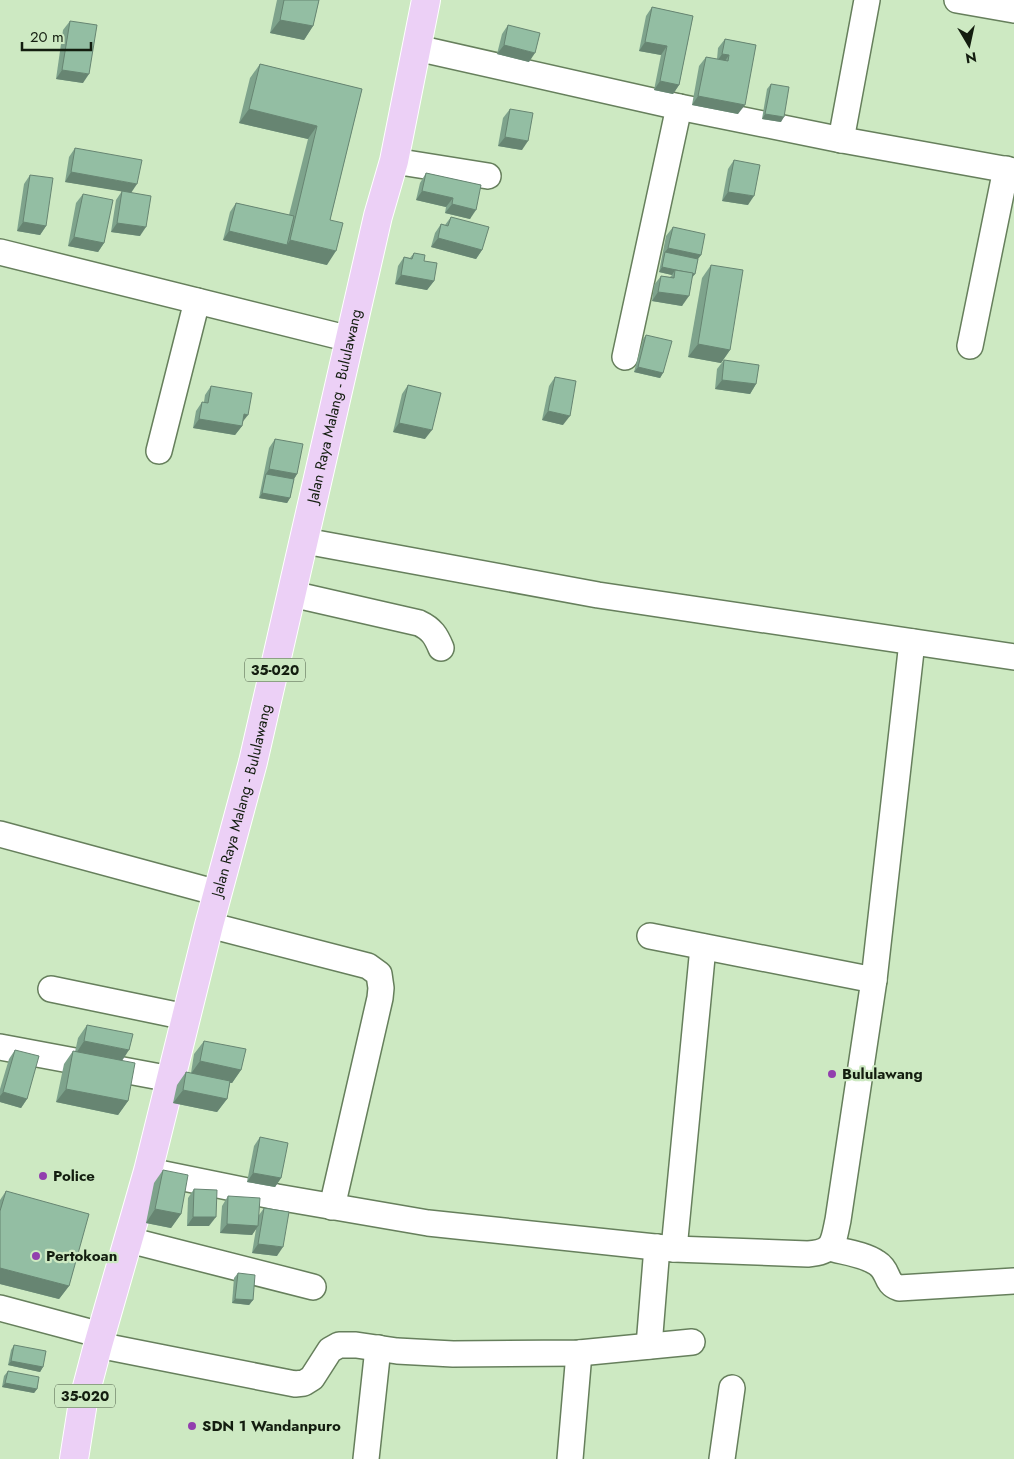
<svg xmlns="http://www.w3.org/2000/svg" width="1014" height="1459" font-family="Jost,sans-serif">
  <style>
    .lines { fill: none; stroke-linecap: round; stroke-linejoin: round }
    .street-casing { stroke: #667f5c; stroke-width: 28 }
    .primary-casing { stroke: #fff; stroke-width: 30 }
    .street { stroke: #fff; stroke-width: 25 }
    .primary { stroke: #ecd0f6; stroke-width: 28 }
    .wall { fill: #7ea38c }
    .shaded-wall { fill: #678572 }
    .building { fill: #93bea3; stroke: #678572 }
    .poi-dot { fill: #923fae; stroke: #cde9c2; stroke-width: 2 }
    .labels { text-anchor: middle; stroke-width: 4.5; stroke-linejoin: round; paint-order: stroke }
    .shield { fill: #cde9c2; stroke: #4b5a45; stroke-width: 1 }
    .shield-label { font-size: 14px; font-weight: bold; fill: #131d0f }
    .street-label { font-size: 15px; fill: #131d0f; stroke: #cde9c2 }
    .poi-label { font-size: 15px; font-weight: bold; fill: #131d0f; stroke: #cde9c2; text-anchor: start }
  </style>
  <rect width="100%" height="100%" fill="#cde9c2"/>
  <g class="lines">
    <g class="street-casing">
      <g id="street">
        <path d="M957,0L1014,10"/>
        <path d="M417,48L679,107L837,139L1014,171"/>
        <path d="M841,140L867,0"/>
        <path d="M394,161L488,176"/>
        <path d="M0,252L350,339"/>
        <path d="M970,346L1006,169"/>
        <path d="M625,357L679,107"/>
        <path d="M159,451L197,301"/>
        <path d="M305,541L598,595L1014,657"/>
        <path d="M292,594L419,623C432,629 436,636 441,648"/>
        <path d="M0,834L218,893"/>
        <path d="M209,925L368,966L379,974L381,988L380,998L332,1207"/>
        <path d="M650,936L874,980"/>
        <path d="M51,989L186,1017"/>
        <path d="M0,1047L171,1079"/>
        <path d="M154,1172L277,1197L428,1223L674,1249L808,1254C834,1252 833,1243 838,1220L874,980L912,642"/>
        <path d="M129,1240L313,1287"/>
        <path d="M829,1248C844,1252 864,1254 877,1263C890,1271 884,1283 899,1288L1014,1281"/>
        <path d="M674,1249L703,947"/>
        <path d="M0,1308L101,1335"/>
        <path d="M98,1345L295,1384L304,1383L312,1378L330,1350L339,1345H356L397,1351L453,1354L579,1353L692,1342"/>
        <path d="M649,1346L657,1247"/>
        <path d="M366,1459L378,1348"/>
        <path d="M570,1459L579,1353"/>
        <path d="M722,1459L732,1388"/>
      </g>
    </g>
    <g class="primary-casing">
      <g id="primary">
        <path id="s1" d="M74,1459L83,1402L98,1345L148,1171L209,925L253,762L378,216L394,161L426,0"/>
      </g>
    </g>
    <use href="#street" class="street"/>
    <use href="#primary" class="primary"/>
  </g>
  <g class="wall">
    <path d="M277,0H319L313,26L304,40L270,33Z"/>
    <path d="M652,7L693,16L679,85L673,94L654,90L661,55L639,51L646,16Z"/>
    <path d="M70,21L83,83L56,79L63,30Z"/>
    <path d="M508,25L529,62L497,54L502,34Z"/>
    <path d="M725,39L756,45L738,114L692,105L699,66L706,57L717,59L718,48Z"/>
    <path d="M260,64L362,89L330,220L327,265L223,240L230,212L236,203L289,215L308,139L239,123L250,78Z"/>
    <path d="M771,84L781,122L762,119L767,89Z"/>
    <path d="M510,109L522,150L498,146L503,118Z"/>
    <path d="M75,148L131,193L140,236L111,232L116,200L122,191L65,182L69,157Z"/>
    <path d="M734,160L748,205L722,201L728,169Z"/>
    <path d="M426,173L481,185L470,219L445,213L446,207L416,200L420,183Z"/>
    <path d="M30,175L46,226L40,235L17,231L24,184Z"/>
    <path d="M83,194L104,243L98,252L68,246L76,203Z"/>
    <path d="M451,217L482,250L476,259L431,247L435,233L441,224L445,225Z"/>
    <path d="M673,227L701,255L698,259L695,274L692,278L682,306L652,301L654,285L661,276L670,277L672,275L659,272L666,236Z"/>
    <path d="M414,253L424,261L434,281L427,290L395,284L398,266L404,257L410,258Z"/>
    <path d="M711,265L730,350L721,363L688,357L702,278Z"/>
    <path d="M646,335L663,373L660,378L634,372L643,339Z"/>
    <path d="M724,360L756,384L750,394L715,389L717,369Z"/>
    <path d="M555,377L563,425L542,420L549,386Z"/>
    <path d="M408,385L425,439L393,432L402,394Z"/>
    <path d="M211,386L242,426L235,435L193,428L196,411L202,402H204L205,395Z"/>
    <path d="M275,439L297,474L294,479L290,498L287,503L259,498L269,448Z"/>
    <path d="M87,1025L122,1061L128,1101L118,1115L56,1102L64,1064L73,1051L75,1052L78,1038Z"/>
    <path d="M204,1041L241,1070L232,1083H230L227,1099L217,1112L173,1103L177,1085L186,1072L191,1073L194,1054Z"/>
    <path d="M15,1050L27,1099L21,1108L0,1102V1089L9,1059Z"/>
    <path d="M260,1137L281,1178L275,1187L247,1182L254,1146Z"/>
    <path d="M163,1170L181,1214L171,1228L146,1223L154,1183Z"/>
    <path d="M194,1189L209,1226H187L188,1198Z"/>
    <path d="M6,1191L69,1286L59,1299L0,1284V1200Z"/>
    <path d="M228,1196L259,1215L264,1208L277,1256L252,1253L256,1229L252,1235L220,1233L222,1206Z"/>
    <path d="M238,1273L253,1300L249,1305L232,1303L234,1278Z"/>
    <path d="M14,1345L43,1367L40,1372L8,1365L11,1350Z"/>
    <path d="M8,1371L37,1389L34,1393L2,1387L4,1376Z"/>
  </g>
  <g class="shaded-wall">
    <path d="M280,20L313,26L304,40L270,33Z"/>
    <path d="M645,42L667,46L661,55L639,51Z"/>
    <path d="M504,45L535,53L529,62L497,54Z"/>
    <path d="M722,54L729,55L723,64L716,63Z"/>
    <path d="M62,70L89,74L83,83L56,79Z"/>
    <path d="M660,81L679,85L673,94L654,90Z"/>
    <path d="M698,96L745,105L738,114L692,105Z"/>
    <path d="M249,109L317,126L308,139L239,123Z"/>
    <path d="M765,114L784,117L781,122L762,119Z"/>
    <path d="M505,137L528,141L522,150L498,146Z"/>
    <path d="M71,172L137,184L131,193L65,182Z"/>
    <path d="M422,191L453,198L446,207L416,200Z"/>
    <path d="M728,192L754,196L748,205L722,201Z"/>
    <path d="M452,204L476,210L470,219L445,213Z"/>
    <path d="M23,222L46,226L40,235L17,231Z"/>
    <path d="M117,223L146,227L140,236L111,232Z"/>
    <path d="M229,231L287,245L290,240L336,251L327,265L223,240Z"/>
    <path d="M74,237L104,243L98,252L68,246Z"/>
    <path d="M438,238L482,250L476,259L431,247Z"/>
    <path d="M668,248L701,255L694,264L665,252Z"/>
    <path d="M662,267L695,274L691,278L675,270L672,275L659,272Z"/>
    <path d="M401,275L434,281L427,290L395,284Z"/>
    <path d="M658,292L689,296L682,306L652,301Z"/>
    <path d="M698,344L730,350L721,363L688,357Z"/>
    <path d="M638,367L663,373L660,378L634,372Z"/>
    <path d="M722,380L756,384L750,394L715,389Z"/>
    <path d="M548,411L570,416L563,425L542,420Z"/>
    <path d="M244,414L248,415L241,424Z"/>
    <path d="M199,419L242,426L235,435L193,428Z"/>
    <path d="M399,423L432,430L425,439L393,432Z"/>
    <path d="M269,469L297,474L291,484L266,474Z"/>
    <path d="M262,493L290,498L287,503L259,498Z"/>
    <path d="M84,1041L129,1050L120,1064L75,1055Z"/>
    <path d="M200,1061L241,1070L232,1083L190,1075Z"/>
    <path d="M66,1089L128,1101L118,1115L56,1102Z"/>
    <path d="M183,1090L227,1099L217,1112L173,1103Z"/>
    <path d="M3,1092L27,1099L21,1108L0,1102V1096Z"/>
    <path d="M253,1173L281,1178L275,1187L247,1182Z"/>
    <path d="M155,1209L181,1214L171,1228L146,1223Z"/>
    <path d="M193,1217H216L209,1226H187Z"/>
    <path d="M227,1224L258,1226L252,1235L220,1233Z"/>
    <path d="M258,1244L283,1247L277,1256L252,1253Z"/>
    <path d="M0,1268L69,1286L59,1299L0,1284Z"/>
    <path d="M235,1299L253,1300L249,1305L232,1303Z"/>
    <path d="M11,1361L43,1367L40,1372L8,1365Z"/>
    <path d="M5,1383L37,1389L34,1393L2,1387Z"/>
  </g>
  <g class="building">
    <path d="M284,0H319L313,26L280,20Z"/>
    <path d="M652,7L693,16L679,85L660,81L667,46L645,42Z"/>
    <path d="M70,21L97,25L89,74L62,70Z"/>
    <path d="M508,25L540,33L535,53L504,45Z"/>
    <path d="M725,39L756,45L745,105L698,96L706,57L728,61L729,55L722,54Z"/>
    <path d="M260,64L362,89L330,220L343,223L336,251L290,240L317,126L249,109Z"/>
    <path d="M771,84L789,87L784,117L765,114Z"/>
    <path d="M510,109L533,113L528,141L505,137Z"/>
    <path d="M75,148L142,160L137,184L71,172Z"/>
    <path d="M734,160L760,165L754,196L728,192Z"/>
    <path d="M426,173L481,185L476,210L452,204L453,198L422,191Z"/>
    <path d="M30,175L53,178L46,226L23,222Z"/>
    <path d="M122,191L151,196L146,227L117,223Z"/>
    <path d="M83,194L113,200L104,243L74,237Z"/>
    <path d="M236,203L294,216L287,245L229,231Z"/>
    <path d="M451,217L489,227L482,250L438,238L441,224L448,226Z"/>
    <path d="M673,227L705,234L701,255L668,248Z"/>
    <path d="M665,252L698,259L695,274L662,267Z"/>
    <path d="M414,253L425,255L424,261L437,263L434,281L401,275L404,257L412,259Z"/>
    <path d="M711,265L743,270L730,350L698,344Z"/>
    <path d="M675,270L693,273L689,296L658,292L661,276L674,278Z"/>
    <path d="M646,335L672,341L663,373L638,367Z"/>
    <path d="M724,360L759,365L756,384L722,380Z"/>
    <path d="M555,377L576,381L570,416L548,411Z"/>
    <path d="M408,385L441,393L432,430L399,423Z"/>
    <path d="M211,386L252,393L248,415L244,414L242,426L199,419L202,402L208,403Z"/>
    <path d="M275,439L303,444L297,474L269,469Z"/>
    <path d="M266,474L294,479L290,498L262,493Z"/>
    <path d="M87,1025L133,1034L129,1050L84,1041Z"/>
    <path d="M204,1041L246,1049L241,1070L200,1061Z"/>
    <path d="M15,1050L39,1056L27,1099L3,1092Z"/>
    <path d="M73,1051L135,1063L128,1101L66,1089Z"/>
    <path d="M186,1072L230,1081L227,1099L183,1090Z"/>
    <path d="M260,1137L288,1143L281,1178L253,1173Z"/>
    <path d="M163,1170L188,1175L181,1214L155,1209Z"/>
    <path d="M194,1189L217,1190L216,1217H193Z"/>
    <path d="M6,1191L89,1214L69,1286L0,1268V1211Z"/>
    <path d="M228,1196L260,1198L258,1226L227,1224Z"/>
    <path d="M264,1208L289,1212L283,1247L258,1244Z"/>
    <path d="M238,1273L255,1275L253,1300L235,1299Z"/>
    <path d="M14,1345L46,1351L43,1367L11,1361Z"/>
    <path d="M8,1371L39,1377L37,1389L5,1383Z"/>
  </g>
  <g class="poi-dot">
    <circle cx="832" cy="1074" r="5"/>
    <circle cx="43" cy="1176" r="5"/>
    <circle cx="36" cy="1256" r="5"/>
    <circle cx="192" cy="1426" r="5"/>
  </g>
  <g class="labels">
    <g class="shield">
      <rect x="245" y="658.5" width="60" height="23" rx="4"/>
      <rect x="55" y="1384.5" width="60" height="23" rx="4"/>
    </g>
    <g class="shield-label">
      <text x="275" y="675">35-020</text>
      <text x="85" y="1401">35-020</text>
    </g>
    <g class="street-label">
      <text dy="5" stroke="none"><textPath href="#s1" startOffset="1085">Jalan Raya Malang - Bululawang</textPath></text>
      <text dy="5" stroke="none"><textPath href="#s1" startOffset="680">Jalan Raya Malang - Bululawang</textPath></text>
    </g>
    <g class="poi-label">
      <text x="842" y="1079">Bululawang</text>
      <text x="53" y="1181">Police</text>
      <text x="46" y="1261">Pertokoan</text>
      <text x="202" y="1431">SDN 1 Wandanpuro</text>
    </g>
  </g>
  <g transform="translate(969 45) rotate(171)" stroke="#cde9c2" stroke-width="4" paint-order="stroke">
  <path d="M0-4L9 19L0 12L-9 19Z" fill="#131d0f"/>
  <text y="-8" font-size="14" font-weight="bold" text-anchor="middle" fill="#131d0f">N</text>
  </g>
  <path d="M22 42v8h69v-8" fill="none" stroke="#131d0f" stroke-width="2.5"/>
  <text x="30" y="42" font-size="15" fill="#131d0f" stroke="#cde9c2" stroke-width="4" paint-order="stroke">20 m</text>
</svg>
